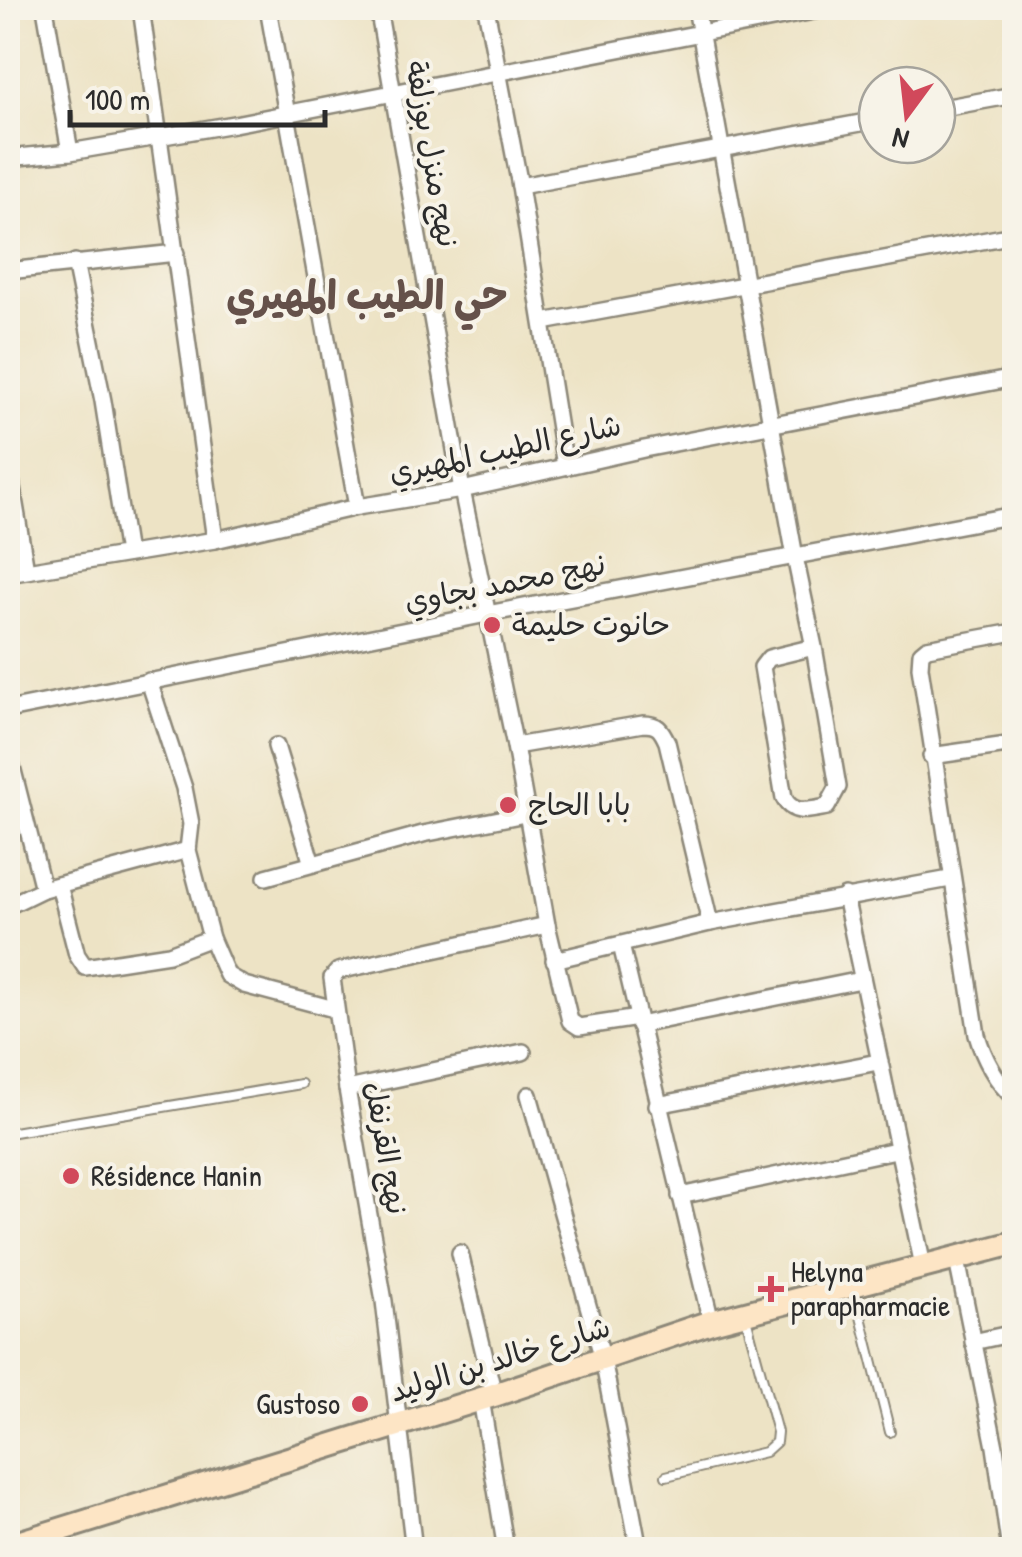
<svg xmlns="http://www.w3.org/2000/svg" width="1022" height="1557" font-family="'Patrick Hand','Playpen Sans Arabic',sans-serif">
  <style>
    .lines { fill: none; stroke-linecap: round; stroke-linejoin: round }
    .lane-casing { stroke: #8c8778; stroke-width: 12 }
    .street-casing { stroke: #8c8778; stroke-width: 20 }
    .secondary-casing { stroke: #8c8778; stroke-width: 28 }
    .lane { stroke: #fff; stroke-width: 8 }
    .street { stroke: #fff; stroke-width: 15 }
    .secondary { stroke: #fde5c5; stroke-width: 22 }
    .poi-dot { fill: #d1495b; stroke: #f7f3e8; stroke-width: 4 }
    .labels { text-anchor: middle; stroke-width: 8; stroke-linejoin: round; paint-order: stroke }
    .street-label { font-size: 30px; fill: #2b2b2b; stroke: #f7f3e8 }
    .poi-label { font-size: 30px; fill: #2b2b2b; stroke: #f7f3e8; text-anchor: start }
    .district-label { font-size: 40px; font-weight: bold; fill: #65514a; stroke: #f7f3e8 }
  </style>
  <rect width="100%" height="100%" fill="#f7f3e8"/>
  <filter id="ink" filterUnits="userSpaceOnUse"><feTurbulence type="fractalNoise" baseFrequency=".01" numOctaves="2"/><feDisplacementMap in="SourceGraphic" scale="20" xChannelSelector="R" yChannelSelector="G"/><feConvolveMatrix kernelMatrix="1 2 1 2 8 2 1 2 1" color-interpolation-filters="sRGB"/></filter>
  <filter id="wash" filterUnits="userSpaceOnUse"><feTurbulence type="fractalNoise" baseFrequency=".0048" numOctaves="4" result="noise"/><feDisplacementMap in="SourceGraphic" scale="40" xChannelSelector="R" yChannelSelector="G"/><feGaussianBlur stdDeviation="2.25" result="paint"/><feColorMatrix in="noise" values="0 0 0 0 0 0 0 0 0 0 0 0 0 0 0 0 0 1.4 0 .05"/><feComposite in="paint" operator="in"/></filter>
  <g filter="url(#wash)">
    <rect width="100%" height="100%" fill="#ede3c5"/>
  </g>
  <g filter="url(#ink)">
    <g class="lines">
      <g class="lane-casing">
        <g id="lane">
          <path d="M8,1133L301,1084"/>
          <path d="M854,1289L890,1432"/>
          <path d="M666,1476L765,1452L776,1442L777,1432L746,1318"/>
        </g>
      </g>
      <g class="street-casing">
        <g id="street">
          <path d="M45,8L70,152"/>
          <path d="M141,8L215,540"/>
          <path d="M268,8L357,507"/>
          <path d="M378,8L462,490L515,746L547,925L570,1021L579,1027L638,1018"/>
          <path d="M486,8L520,186L565,466"/>
          <path d="M696,8L795,557L814,647L838,787L827,807C810,810 793,816 784,798L762,667L769,658L814,647"/>
          <path d="M937,109L1014,95"/>
          <path d="M8,158L70,152L234,124L829,8"/>
          <path d="M520,186L877,120"/>
          <path d="M75,262L103,401L127,554"/>
          <path d="M8,271L176,253"/>
          <path d="M543,322L1014,235"/>
          <path d="M8,463L26,570"/>
          <path d="M8,574L215,540L357,507L462,490L644,449L1014,378"/>
          <path d="M1014,632L927,648L921,653L920,667L977,1035C983,1056 997,1084 1014,1097"/>
          <path d="M149,681L184,788L191,824L188,850L211,938L227,975L244,985L334,1009"/>
          <path d="M8,710L487,614L1014,515"/>
          <path d="M276,746L312,864"/>
          <path d="M515,746L643,724C658,724 661,729 667,742L710,923"/>
          <path d="M8,751L43,889"/>
          <path d="M931,756L1014,744"/>
          <path d="M266,877L423,834L525,814"/>
          <path d="M59,885L77,955L85,967L169,954L211,938"/>
          <path d="M845,896L923,1266"/>
          <path d="M8,906L43,889L188,850"/>
          <path d="M621,945L711,1322"/>
          <path d="M554,960L710,923L950,879"/>
          <path d="M639,1025L861,980"/>
          <path d="M347,1089L523,1052"/>
          <path d="M529,1095L603,1359L639,1550"/>
          <path d="M657,1105L878,1062"/>
          <path d="M680,1196L896,1150"/>
          <path d="M460,1253L494,1395"/>
          <path d="M957,1260L995,1447L1010,1550"/>
          <path d="M973,1342L1014,1333"/>
          <path d="M481,1399L506,1550"/>
          <path d="M414,1550L384,1301L347,1089L332,978L338,971L547,925"/>
        </g>
      </g>
      <g class="secondary-casing">
        <path id="secondary" d="M8,1546L494,1395L711,1322L1014,1243"/>
      </g>
      <use href="#lane" class="lane"/>
      <use href="#street" class="street"/>
      <use href="#secondary" class="secondary"/>
    </g>
  </g>
  <g class="poi-dot">
    <circle cx="492" cy="625" r="10"/>
    <circle cx="508" cy="805" r="10"/>
    <circle cx="71" cy="1176" r="10"/>
    <path d="M766 1274h10v10h10v10h-10v10h-10v-10h-10v-10h10z"/>
    <circle cx="360" cy="1404" r="10"/>
  </g>
  <g class="labels">
    <g class="street-label">
      <text transform="translate(432 154) rotate(80)" y="10">نهج منزل بوزلفة</text>
      <text transform="translate(505 449) rotate(-12)" y="10">شارع الطيب المهيري</text>
      <text transform="translate(505 583) rotate(-11)" y="10">نهج محمد بجاوي</text>
      <text transform="translate(386 1148) rotate(80)" y="10">نهج القرنفل</text>
      <text transform="translate(500 1359) rotate(-17)" y="10">شارع خالد بن الوليد</text>
    </g>
    <g class="poi-label">
      <text x="512" y="635">حانوت حليمة</text>
      <text x="528" y="815">بابا الحاج</text>
      <text x="91" y="1186">Résidence Hanin</text>
      <text x="791" y="1282">Helyna<tspan x="791" dy="34">parapharmacie</tspan></text>
      <text x="340" y="1414" text-anchor="end">Gustoso</text>
    </g>
    <g class="district-label">
      <text x="367" y="309">حي الطيب المهيري</text>
    </g>
  </g>
  <rect width="1022" height="1557" fill="none" stroke="#f7f3e8" stroke-width="40"/>
  <g transform="translate(907 115) rotate(195)"><circle r="48" fill="#f7f3e8" stroke="#a5a39c" stroke-width="2.5"/>
  <path d="M0-8L18 38L0 25L-18 38Z" fill="#d1495b"/>
  <text y="-15" font-size="28" font-weight="bold" text-anchor="middle" fill="#2b2b2b">N</text>
  </g>
  <path d="M70 110v15h255v-15" fill="none" stroke="#2b2b2b" stroke-width="5"/>
  <text x="85" y="110" font-size="30" fill="#2b2b2b" stroke="#f7f3e8" stroke-width="8" paint-order="stroke">100 m</text>
</svg>
